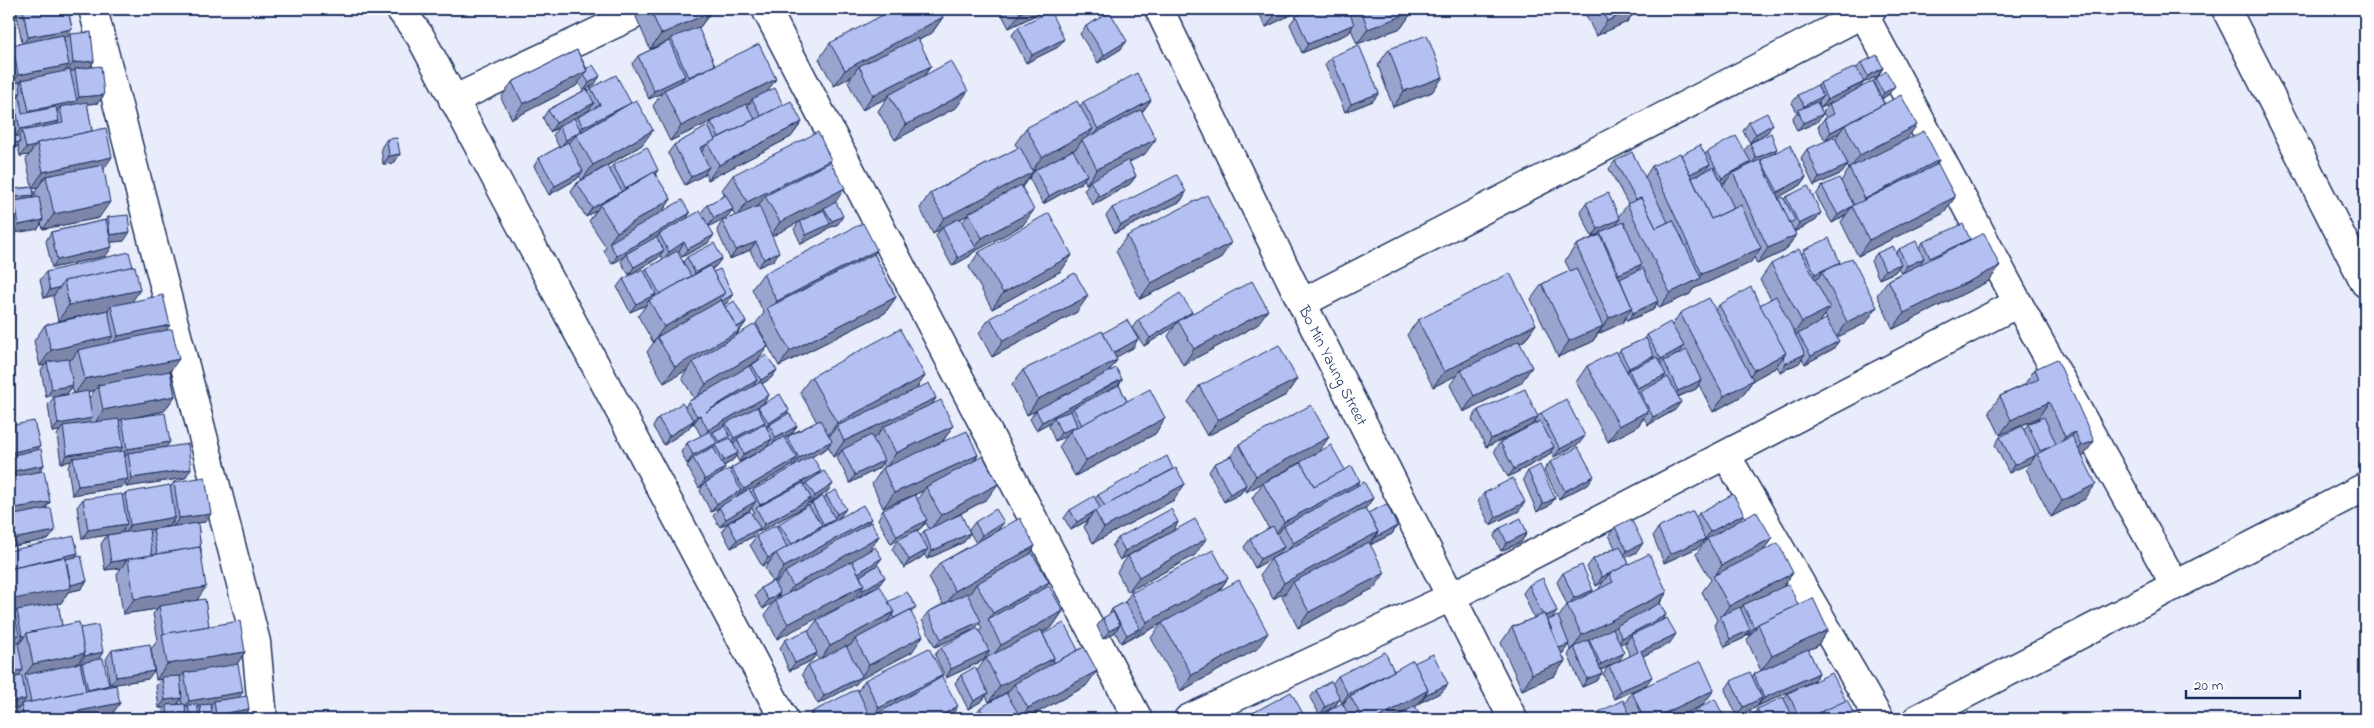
<svg xmlns="http://www.w3.org/2000/svg" width="2374" height="728" font-family="'Indie Flower',sans-serif">
  <style>
    .lines { fill: none; stroke-linecap: round; stroke-linejoin: round }
    .minor-casing { stroke: #1b2f5e; stroke-width: 31 }
    .minor { stroke: #fff; stroke-width: 28 }
    .wall { fill: #9aa5cf; stroke: #1b2f5e; fill-rule: evenodd }
    .shaded-wall { fill: #7d86a9; stroke: #1b2f5e }
    .building { fill: #b3c0f1; stroke: #1b2f5e }
    .labels { text-anchor: middle; stroke-width: 4; stroke-linejoin: round; paint-order: stroke }
    .street-label { font-size: 16px; fill: #1b2f5e; stroke: #fff }
  </style>
  <rect width="100%" height="100%" fill="#e8ecfb"/>
  <filter id="ink" filterUnits="userSpaceOnUse"><feTurbulence type="fractalNoise" baseFrequency=".02" numOctaves="2"/><feDisplacementMap in="SourceGraphic" scale="10" xChannelSelector="R" yChannelSelector="G"/><feConvolveMatrix kernelMatrix="1 2 1 2 8 2 1 2 1" color-interpolation-filters="sRGB"/></filter>
  <g filter="url(#ink)">
    <g class="lines">
      <g class="minor-casing">
        <g id="minor">
          <path d="M93,9L256,642L263,719"/>
          <path d="M400,9L420,36L784,719"/>
          <path d="M766,9L1138,719"/>
          <path d="M1159,9L1302,303L1513,719"/>
          <path d="M2226,9L2365,283"/>
          <path d="M1863,13L2018,303L2175,585"/>
          <path d="M453,100L646,9"/>
          <path d="M1302,303L1872,9"/>
          <path d="M1726,455L1879,719"/>
          <path d="M1188,719L1451,597L2018,303"/>
          <path d="M1917,719L2365,487"/>
        </g>
      </g>
      <use href="#minor" class="minor"/>
    </g>
    <g class="wall">
      <path d="M17,9H68L72,29L66,37L64,38V42L70,34L94,61L90,67L104,95L98,103L87,104L92,131L104,169L99,218L43,229L41,223L38,229L14,233L9,210L12,205H9V194L13,189L32,187L26,159L29,155L20,156L18,145L14,151H9V140L11,137H14L13,130L9,135V50L13,45L22,43L16,10ZM38,187L35,192L36,197L32,198L34,195L33,188Z"/>
      <path d="M642,9L711,12L700,27L698,28L715,65L768,92L802,122L791,137L708,180L705,173L704,175L685,185L668,153L674,145L708,127L711,122L735,110L670,141L653,106L662,93L649,99L632,64L638,56L669,41L650,49L636,17Z"/>
      <path d="M999,9H1048L1009,28Z"/>
      <path d="M1257,9H1303L1266,27Z"/>
      <path d="M1312,9H1410L1412,12L1401,28L1357,44L1351,29L1349,33L1302,53L1290,24L1296,16Z"/>
      <path d="M1583,9H1647L1632,15L1627,22L1596,36Z"/>
      <path d="M943,17L932,33L919,40L925,75L957,107L895,140L878,111L887,98L862,110L848,82L852,76L834,86L819,59L830,43Z"/>
      <path d="M1086,26L1121,49L1098,63L1080,34Z"/>
      <path d="M1018,27L1058,47L1026,63L1012,35Z"/>
      <path d="M1389,49L1443,77L1432,92L1393,107L1378,65Z"/>
      <path d="M577,50L595,84L587,89L588,91L591,88L642,145L607,166L609,170L613,165L655,174L671,199L663,211L690,213L686,219L701,213L707,205L725,195L722,190L733,175L831,160L830,162L838,224L826,229L824,232L801,244L794,229L799,222L772,236L774,260L758,267L750,250L730,259L717,230L722,221L735,216L732,210L727,217L709,226L708,243L682,257L679,251L677,252L683,262L687,257L716,266L712,269L713,272L733,294L727,303L724,305L725,307L746,322L736,336L768,345L756,323L764,313L752,289L763,274L874,254L896,297L885,313L779,366L768,346L757,361L749,366L750,367L752,365L777,370L771,378L762,384L769,395L763,404L757,407L758,408V407L786,415L797,426L791,434L817,422L800,392L811,377L925,376L915,389L936,398L932,404L953,426L943,441L978,455L975,461L987,499L951,519L969,530L975,522H1004L998,530L1035,546L1031,553L1044,589L1063,611L1052,627L1042,633L1086,686L1025,719H976L974,716L980,708L1007,694L1009,691L989,702L986,696L982,701L968,709L955,683L961,675L977,671L986,658L989,657L987,654L984,660L946,678L935,655L941,647L980,631L982,628L979,623L975,629L935,647L922,620L928,612L943,604L929,578L940,563L976,543L969,531L970,533L964,542L927,559L924,554L922,557L904,568L892,549L898,540L902,538L891,544L878,519L883,510L917,500L923,491L883,508L872,484L883,468L885,467L882,463L879,468L850,483L837,458L840,453L833,457L828,446L826,449L812,456L818,475L833,484L827,492L809,504L808,502L806,506L759,532L758,530L754,536L731,548L722,531L728,523L720,527L713,516L719,508L711,512L700,491L703,485L699,488L687,466L690,462L687,464L681,452L687,443L701,436L694,423L691,424L688,429L664,445L653,427L658,418L685,407L688,402L694,398L682,378L687,370L664,383L647,352L654,342H653L638,316L646,305L630,312L617,287L623,279L644,271L646,269L663,259L660,255L658,258L629,275L621,262L624,257L612,264L604,251L606,247L589,221L597,210L586,217L571,192L577,183L582,180L579,176L577,179L549,195L534,166L539,158L559,147L553,135L558,128L550,132L543,118L548,110L583,91L579,83L576,86L512,119L501,98L512,82ZM764,449L731,468L730,471L721,474L725,468L724,466L732,461L736,456L739,462ZM812,456L753,490L751,492L749,490L791,466L792,465L793,467ZM752,508L754,512L752,514L732,521L750,510ZM926,523L929,529L924,531L920,536L917,531L921,528Z"/>
      <path d="M1331,57L1373,101L1345,112L1325,65Z"/>
      <path d="M1861,63L1883,68L1878,76L1863,83L1860,88L1873,82L1875,79L1889,94L1882,99L1906,140L1939,160L1937,164L1955,197L1944,213L1858,256L1841,222L1846,215L1832,223L1816,195L1822,186L1841,181L1849,169L1847,166L1842,173L1814,186L1801,158L1807,149L1836,138L1839,133L1825,140L1818,127L1824,119L1826,118L1823,112L1829,104L1821,108L1819,102L1817,122L1797,131L1792,119L1797,112L1792,103L1798,95L1818,86L1820,83L1857,68Z"/>
      <path d="M1151,100L1142,112L1145,154L1129,162L1136,176L1130,184L1093,205L1084,190L1089,183L1086,184L1084,179L1081,183L1043,204L1029,178L1035,170L1033,172L1022,187L1023,225L972,253L970,256L952,266L936,236L941,229L933,234L920,208L930,193L1018,148L1015,144L1026,128L1080,107L1083,102ZM968,215L962,223L960,219Z"/>
      <path d="M1749,122L1768,132L1750,142L1774,154L1806,177L1801,185L1778,197L1779,199H1784L1786,197L1815,221L1794,232L1796,235L1785,251L1757,264L1754,257L1750,263L1693,289L1690,294L1659,308L1657,303L1653,310L1627,321L1626,317L1622,323L1598,334L1592,342L1558,357L1531,299L1542,284L1570,271L1565,261L1576,245L1598,235L1599,234L1592,237L1580,211L1586,203L1619,216L1628,204L1609,169L1615,161L1645,177L1652,166L1681,155H1705L1707,152L1744,151L1750,143L1743,131ZM1727,180L1723,186L1722,184Z"/>
      <path d="M387,139L400,154L394,163L383,164L381,148Z"/>
      <path d="M1186,192L1181,201L1115,233L1106,216L1112,208Z"/>
      <path d="M108,217L124,241L111,242L106,256L52,268L46,241L51,232L106,220Z"/>
      <path d="M1127,236L1220,259L1140,299L1116,251Z"/>
      <path d="M1970,239L2000,266L1989,281L1893,329L1877,295L1888,280L1901,273L1898,267L1895,272L1879,279L1871,261L1877,253H1896L1899,249L1919,248L1923,242Z"/>
      <path d="M1804,250L1840,262L1838,264L1866,323L1837,337L1833,349L1805,364L1802,358L1799,363L1780,372L1777,366L1775,368L1753,380L1742,396L1713,412L1699,385L1696,389L1678,397L1675,410L1648,425L1644,418L1637,427L1608,442L1576,382L1587,366L1618,353L1620,350L1644,339L1647,335L1672,325L1680,313L1715,310L1719,305H1760L1771,299L1760,280L1771,264L1802,254ZM1825,315L1828,322H1820ZM1680,350L1682,353L1672,357L1678,354Z"/>
      <path d="M979,252L1072,255L1061,271L992,309L969,267Z"/>
      <path d="M46,272L132,302L167,330L170,371L175,396L164,411L141,416L166,448L185,478L126,487L125,483L122,487L72,495L68,467L71,461L61,463L57,435L60,431L52,432L48,405L54,397L74,394L72,387L67,394L46,397L41,370L45,365L40,366L34,341L45,325L96,313L58,321L53,297L54,295L44,298L40,280ZM95,390L89,398L88,392Z"/>
      <path d="M1077,312L992,357L979,333L990,318Z"/>
      <path d="M1192,312L1189,315L1257,325L1183,365L1168,336L1174,327L1144,346L1132,328L1138,320Z"/>
      <path d="M1418,320L1536,324L1525,340L1520,343L1521,383L1463,412L1450,385L1457,375L1433,387L1407,335Z"/>
      <path d="M1103,333L1133,348L1115,357L1117,360L1108,372L1122,379L1119,385L1127,401L1165,418L1155,434L1075,476L1059,447L1067,436L1055,441L1049,426L1051,422L1036,430L1030,419L1036,410L1045,406L1027,415L1012,385L1023,370Z"/>
      <path d="M2035,369L2094,441L2082,457L2085,499L2051,517L2026,469L2034,458L2030,463L2009,473L1995,445L2000,437L2024,430L2028,424L2039,419L2038,418L2000,435L1989,412L2000,396L2024,385Z"/>
      <path d="M1297,379L1286,395L1207,436L1188,402L1199,386Z"/>
      <path d="M1478,410L1538,416L1541,413L1579,444L1554,457L1551,452L1548,456L1508,477L1494,451L1500,442L1536,423L1535,421L1532,425L1486,447L1472,419Z"/>
      <path d="M1329,437L1319,451L1345,470L1358,485L1373,498L1365,509L1368,513L1397,526L1392,534L1370,545L1374,588L1298,628L1282,597L1286,592L1273,599L1260,575L1271,559L1280,554V553L1278,555L1255,568L1244,547L1250,539L1269,529L1252,498L1263,483L1297,464L1246,492L1244,489L1240,494L1224,502L1209,472L1214,464L1231,456L1239,444Z"/>
      <path d="M37,450L44,465L39,472L50,502L45,510L49,539L9,547V516Z"/>
      <path d="M1550,462L1588,484L1559,499L1544,470Z"/>
      <path d="M1528,471L1555,498L1549,506L1537,512L1523,479Z"/>
      <path d="M174,482L205,522L198,523L201,552L198,600L209,626L245,652L237,664L239,697L249,709L244,717V719H162L161,713L165,708H159L156,686L161,679L156,680L151,649L158,640L153,614L157,609L123,614L117,574L121,568L105,570L101,544L107,535L124,533V529L121,533L82,539L77,507L83,499L123,496L125,493L170,488ZM173,521V526L153,529L149,534V529L170,526ZM181,700L182,704H178Z"/>
      <path d="M1484,493L1519,511L1490,525L1478,501Z"/>
      <path d="M826,495L840,517L868,524L879,536L870,550L876,566L860,576L885,577L879,585L857,598L856,596L777,639L765,615L775,600L780,598L779,595L774,602L763,609L755,596L761,588L772,581L765,568L769,563L762,566L750,545L756,536L777,527L779,524L809,506L812,503L824,498ZM779,580L775,585L774,582Z"/>
      <path d="M1098,495L1174,500L1093,543L1084,527L1088,520L1071,530L1064,518L1070,510L1095,499Z"/>
      <path d="M1699,513L1739,521L1772,538L1763,551L1793,573L1783,586L1798,605L1828,630L1817,646L1808,650L1819,673L1813,681L1758,706V705L1757,707L1737,716L1725,690L1731,681L1752,677L1754,674L1761,671L1747,640L1751,634L1748,635V634L1744,638L1725,647L1714,625L1717,620L1702,592L1711,580L1696,554L1706,540L1704,541V540L1699,547L1664,563L1653,536L1658,528L1695,518Z"/>
      <path d="M1178,522L1173,531L1120,560L1112,546L1118,538Z"/>
      <path d="M1615,527L1637,552L1626,557L1629,564L1667,592L1660,603L1666,615L1662,620L1670,643L1643,656L1646,685L1614,699L1603,674L1608,667L1601,670L1602,673L1596,681L1582,687L1568,655L1571,650L1568,645L1563,653H1561L1565,661L1554,676L1522,690L1501,643L1512,627L1534,618L1523,593L1529,585L1557,611L1553,618H1558L1567,605L1557,582L1563,573L1593,590L1591,593L1598,590L1603,582L1596,586L1587,567L1593,559L1615,548L1609,535ZM1627,641L1625,644L1630,656L1619,661L1620,644Z"/>
      <path d="M1500,528L1527,533L1521,542L1501,551L1494,536Z"/>
      <path d="M9,551L78,553L75,557L87,581L81,589L68,592L61,603L58,604L62,626L80,628L103,652L98,659L109,685L108,687L109,719H11L19,708L9,709Z"/>
      <path d="M1195,555L1128,592L1117,572L1128,556Z"/>
      <path d="M1228,578L1219,591L1257,649L1181,691L1151,638L1161,624L1136,637L1135,636L1121,643L1115,632L1114,633L1103,639L1097,626L1103,618L1109,615L1112,609L1125,602L1131,593Z"/>
      <path d="M888,602L916,607L911,613L912,652L859,680L856,684L818,704L802,674L808,665L819,660L816,655L811,661L789,671L780,648L785,640L808,632L817,620Z"/>
      <path d="M112,650L148,679L110,685L106,659Z"/>
      <path d="M1414,663L1448,684L1442,692L1421,702V701L1418,705L1415,707L1422,719H1323L1328,711L1343,705L1346,700L1342,703L1340,699L1335,706L1320,715L1310,698L1316,690L1332,684L1338,676L1394,671Z"/>
      <path d="M940,679L949,719H866L865,717L863,719H807L812,712L858,691L865,680Z"/>
      <path d="M1714,690L1703,705L1686,713L1687,716L1689,714L1725,719H1594L1599,712L1625,703L1632,692Z"/>
      <path d="M1788,693L1846,701L1856,719H1752V717L1757,709L1784,699Z"/>
    </g>
    <g class="shaded-wall">
      <path d="M1028,9H1048L1009,28L1020,13Z"/>
      <path d="M1279,9H1303L1266,27Z"/>
      <path d="M1633,9H1637L1627,22L1596,36L1607,21Z"/>
      <path d="M1637,9H1647L1633,15Z"/>
      <path d="M711,12L700,27L672,40L671,38L669,41L650,49L661,34Z"/>
      <path d="M1412,12L1401,28L1357,44L1368,29Z"/>
      <path d="M943,17L932,33L861,71L859,66L852,76L834,86L845,70Z"/>
      <path d="M16,19L10,27L9,28V20Z"/>
      <path d="M1354,24L1349,33L1302,53L1308,44Z"/>
      <path d="M72,29L66,37L22,45L28,37Z"/>
      <path d="M1064,39L1058,47L1026,63L1032,55Z"/>
      <path d="M1127,41L1121,49L1098,63L1104,55Z"/>
      <path d="M94,61L89,69H75L74,71H67L73,63Z"/>
      <path d="M69,65L63,74L22,80L21,82L13,83L18,75Z"/>
      <path d="M931,66L920,82L889,95L887,98L862,110L873,95Z"/>
      <path d="M1883,68L1878,76L1863,83L1858,91L1821,108L1827,100L1863,83L1868,76Z"/>
      <path d="M587,71L576,86L512,119L523,104Z"/>
      <path d="M600,76L595,84L584,91L589,83Z"/>
      <path d="M685,76L679,84L664,90L662,93L649,99L654,91Z"/>
      <path d="M1443,77L1432,92L1393,107L1404,91Z"/>
      <path d="M9,79H15L9,87Z"/>
      <path d="M776,79L765,95L752,99L750,103L670,141L681,126Z"/>
      <path d="M1895,86L1889,94L1878,101L1884,93Z"/>
      <path d="M968,91L957,107L895,140L906,125Z"/>
      <path d="M21,93L15,101L9,102V94Z"/>
      <path d="M1379,93L1373,101L1345,112L1351,104Z"/>
      <path d="M104,95L98,103L60,107L57,112L23,119L29,111L76,101L79,97Z"/>
      <path d="M1823,96L1817,104L1798,114L1804,106Z"/>
      <path d="M1151,100L1140,115L1087,144L1098,129Z"/>
      <path d="M594,103L588,111L559,127V126L550,132L556,123Z"/>
      <path d="M631,103L576,135L571,141L560,148L566,140L580,132L583,127Z"/>
      <path d="M17,114L11,122L9,123V116Z"/>
      <path d="M1823,114L1817,122L1797,131L1803,123Z"/>
      <path d="M59,121L53,129L22,131L19,136L15,137L20,129Z"/>
      <path d="M802,122L791,137L708,180L719,165Z"/>
      <path d="M1773,124L1768,132L1750,143L1756,134Z"/>
      <path d="M1845,125L1839,133L1825,140L1831,132Z"/>
      <path d="M1917,125L1906,140L1849,170L1860,155Z"/>
      <path d="M15,127L9,135V129Z"/>
      <path d="M1093,129L1084,142L1082,140L1077,148L1031,172L1042,157Z"/>
      <path d="M653,130L642,145L582,180L593,165Z"/>
      <path d="M1156,139L1145,154L1091,182L1090,181L1086,184L1097,169Z"/>
      <path d="M20,142L14,151H9V147L12,143Z"/>
      <path d="M707,144L701,153L700,148Z"/>
      <path d="M35,146L29,155L20,156L26,148Z"/>
      <path d="M1777,149L1771,157L1750,166L1756,158Z"/>
      <path d="M400,154L394,163L383,164L389,156Z"/>
      <path d="M112,157L101,173L46,176L38,187L32,188L43,172Z"/>
      <path d="M831,160L820,176L765,196L758,207L736,217L747,202Z"/>
      <path d="M1939,160L1928,176L1855,212L1865,199Z"/>
      <path d="M1751,162L1745,170L1733,173L1727,180L1717,187L1722,178Z"/>
      <path d="M1710,164L1704,172L1688,180L1686,176Z"/>
      <path d="M1848,165L1842,173L1814,186L1819,178Z"/>
      <path d="M709,167L704,175L685,185L691,177Z"/>
      <path d="M658,170L653,178L619,196L625,188Z"/>
      <path d="M583,171L577,179L549,195L555,186Z"/>
      <path d="M1033,172L1022,187L969,213L968,215L943,228L942,227L941,229L933,234L944,218Z"/>
      <path d="M1087,175L1081,183L1043,204L1049,196Z"/>
      <path d="M1136,176L1130,184L1093,205L1099,196Z"/>
      <path d="M1806,177L1801,185L1772,201L1778,192Z"/>
      <path d="M845,188L834,204L824,208L823,209L800,222V221L799,222L769,238L780,222Z"/>
      <path d="M622,191L616,199L600,205L597,210L586,217L592,208Z"/>
      <path d="M1186,192L1181,201L1115,233L1121,225Z"/>
      <path d="M34,195L28,203L15,201L12,205H9V204L14,197Z"/>
      <path d="M1955,197L1944,213L1858,256L1869,240Z"/>
      <path d="M671,199L660,215L609,243L617,232Z"/>
      <path d="M110,202L99,218L43,229L54,214Z"/>
      <path d="M1852,207L1846,215L1832,223L1838,215Z"/>
      <path d="M733,209L727,217L708,227L714,218Z"/>
      <path d="M1034,210L1023,225L972,253L970,256L952,266L958,258L975,248L982,238Z"/>
      <path d="M690,213L684,222L659,234L657,238L626,254L624,257L612,264L617,256Z"/>
      <path d="M1821,213L1815,221L1793,232L1799,224Z"/>
      <path d="M843,216L838,224L826,229L824,232L801,244L806,235L830,224L832,221Z"/>
      <path d="M1620,219L1615,227L1600,232L1599,234L1592,237L1598,229Z"/>
      <path d="M43,220L38,229L14,233L19,225Z"/>
      <path d="M130,232L124,241L104,243L110,235Z"/>
      <path d="M714,235L708,243L682,257L688,249Z"/>
      <path d="M1796,235L1785,251L1757,264L1768,248Z"/>
      <path d="M684,242L679,251L663,260L669,252Z"/>
      <path d="M756,242L750,250L730,259L736,250Z"/>
      <path d="M1231,243L1220,259L1140,299L1151,283Z"/>
      <path d="M112,247L106,256L52,268L57,260Z"/>
      <path d="M1761,248L1750,263L1693,289L1690,294L1659,308L1670,293L1699,279L1702,274Z"/>
      <path d="M664,250L658,258L629,275L634,267Z"/>
      <path d="M877,250L866,266L770,312L777,301Z"/>
      <path d="M779,252L774,260L758,267L764,259Z"/>
      <path d="M1072,255L1061,271L992,309L1003,293Z"/>
      <path d="M722,258L716,266L689,281L695,273Z"/>
      <path d="M1924,258L1918,266L1902,274L1907,266Z"/>
      <path d="M1840,262L1834,270L1822,272L1818,278L1809,282L1815,274Z"/>
      <path d="M1642,264L1636,272L1614,283L1619,274Z"/>
      <path d="M1901,264L1895,272L1879,279L1885,270Z"/>
      <path d="M2000,266L1989,281L1893,329L1904,313Z"/>
      <path d="M60,287L54,295L44,298L50,290Z"/>
      <path d="M140,290L129,306H111L108,310L58,321L69,305Z"/>
      <path d="M725,293L714,309L657,337L653,342L664,327Z"/>
      <path d="M656,294L650,302L649,300L646,305L630,312L636,304Z"/>
      <path d="M733,294L727,303L716,309L722,301Z"/>
      <path d="M1088,296L1077,312L992,357L1003,341Z"/>
      <path d="M896,297L885,313L779,366L790,351Z"/>
      <path d="M1658,301L1653,310L1627,321L1633,313Z"/>
      <path d="M1632,307L1622,323L1598,334L1609,318Z"/>
      <path d="M1877,307L1866,323L1836,338L1847,322Z"/>
      <path d="M1830,308L1819,323L1791,338L1802,322Z"/>
      <path d="M1268,310L1257,325L1183,365L1194,349Z"/>
      <path d="M1192,312L1186,320L1178,321L1174,327L1144,346L1150,338Z"/>
      <path d="M746,322L728,346L693,362L687,370L664,383L675,367L732,330Z"/>
      <path d="M1536,324L1525,340L1462,372L1461,370L1457,375L1433,387L1444,372Z"/>
      <path d="M170,325L159,341L107,352L118,336Z"/>
      <path d="M1603,326L1592,342L1558,357L1569,341Z"/>
      <path d="M113,336L102,352L78,350L72,359L47,365V362L45,365L40,366L51,350Z"/>
      <path d="M1138,339L1133,348L1106,363L1111,354Z"/>
      <path d="M1839,341L1833,349L1805,364L1811,356Z"/>
      <path d="M768,346L757,361L695,399L706,384Z"/>
      <path d="M1684,346L1678,354L1664,362V361L1663,362L1655,367L1661,359Z"/>
      <path d="M1786,353L1775,368L1753,380L1742,396L1713,412L1724,396L1744,385L1754,370Z"/>
      <path d="M1805,354L1799,363L1780,372L1786,363Z"/>
      <path d="M1654,356L1649,365L1629,370L1625,375L1623,376L1629,368Z"/>
      <path d="M179,359L168,374L98,385L95,390L74,395L85,379Z"/>
      <path d="M1117,360L1106,376L1027,415L1038,399Z"/>
      <path d="M1532,367L1521,383L1463,412L1474,396Z"/>
      <path d="M777,370L771,378L755,388L761,380Z"/>
      <path d="M1666,375L1660,383L1632,396L1637,388Z"/>
      <path d="M925,376L914,392L837,426L829,437L826,438L837,423Z"/>
      <path d="M1122,379L1117,387L1073,408L1070,412L1054,417L1051,422L1036,430L1042,422Z"/>
      <path d="M1297,379L1286,395L1207,436L1218,420Z"/>
      <path d="M757,380L752,388L706,412Z"/>
      <path d="M1701,380L1696,389L1672,399L1678,391Z"/>
      <path d="M73,385L67,394L46,397L52,389Z"/>
      <path d="M769,395L763,404L727,424L726,423L724,426L703,438L708,430Z"/>
      <path d="M175,396L164,411L93,426L103,410Z"/>
      <path d="M936,398L925,414L883,427L877,436L843,452L842,450L840,453L833,457L844,441Z"/>
      <path d="M1681,402L1675,410L1648,425L1653,417Z"/>
      <path d="M2049,402L2038,418L2000,435L2011,420Z"/>
      <path d="M789,410L784,419L769,425L766,429L763,431L769,423Z"/>
      <path d="M1648,411L1637,427L1608,442L1619,426Z"/>
      <path d="M700,415L694,423L691,425L697,416Z"/>
      <path d="M1538,417L1532,425L1486,447L1491,439Z"/>
      <path d="M92,418L87,427L63,426L60,431L52,432L58,424Z"/>
      <path d="M1165,418L1155,434L1075,476L1086,460Z"/>
      <path d="M694,420L688,429L664,445L669,436Z"/>
      <path d="M765,422L759,430L737,439L734,443L728,446L734,438Z"/>
      <path d="M797,426L791,434L771,446L776,438Z"/>
      <path d="M953,426L942,442L885,469L896,453Z"/>
      <path d="M1077,426L1072,434L1070,431L1067,436L1055,441L1061,433Z"/>
      <path d="M2075,432L2064,448L2054,453L2065,437Z"/>
      <path d="M1585,436L1579,444L1554,457L1560,449Z"/>
      <path d="M1329,437L1318,453L1246,492L1256,476Z"/>
      <path d="M772,439L766,448L739,462L744,454Z"/>
      <path d="M832,441L826,449L793,467L799,458Z"/>
      <path d="M2094,441L2083,457L2070,462L2081,446Z"/>
      <path d="M170,442L164,450L128,453L126,456L121,457L127,449Z"/>
      <path d="M717,443L711,452L693,458L690,462L687,464L693,455Z"/>
      <path d="M40,446L34,454L9,460V453Z"/>
      <path d="M123,447L117,455L73,458L71,461L61,463L67,455Z"/>
      <path d="M1554,447L1548,456L1508,477L1514,469Z"/>
      <path d="M738,453L732,461L718,469L724,460Z"/>
      <path d="M978,455L967,471L926,487L923,491L883,508L894,493Z"/>
      <path d="M2036,455L2030,463L2009,473L2014,465Z"/>
      <path d="M797,458L791,466L738,497L744,489Z"/>
      <path d="M884,460L879,468L850,483L855,475Z"/>
      <path d="M44,465L38,473L9,479V472Z"/>
      <path d="M725,468L719,476L705,483L703,485L699,488L705,480Z"/>
      <path d="M191,469L185,478L126,487L132,478Z"/>
      <path d="M821,471L815,479L806,483L804,485L757,510L760,505Z"/>
      <path d="M1594,476L1588,484L1559,499L1565,491Z"/>
      <path d="M128,479L122,487L72,495L78,486Z"/>
      <path d="M1360,481L1349,497L1284,526L1277,535L1273,537L1284,522Z"/>
      <path d="M833,484L827,492L809,504L815,496Z"/>
      <path d="M998,484L987,499L930,530L941,515Z"/>
      <path d="M1185,484L1174,500L1093,543L1104,528Z"/>
      <path d="M2096,484L2085,499L2051,517L2062,501Z"/>
      <path d="M1246,485L1240,494L1224,502L1230,494Z"/>
      <path d="M741,490L735,499L711,512L717,504Z"/>
      <path d="M811,498L806,506L759,532L765,524Z"/>
      <path d="M1373,498L1362,514L1282,558L1293,543Z"/>
      <path d="M1555,498L1549,506L1537,512L1543,504Z"/>
      <path d="M756,501L750,510L720,527L726,519Z"/>
      <path d="M50,502L44,510L9,516V509Z"/>
      <path d="M1525,502L1519,511L1490,525L1496,517Z"/>
      <path d="M846,509L840,517L818,533L824,525L834,519L837,514Z"/>
      <path d="M1094,512L1088,520L1071,530L1077,522Z"/>
      <path d="M211,514L205,522L173,527L179,518Z"/>
      <path d="M1744,514L1738,522L1704,541L1710,532Z"/>
      <path d="M175,517L170,526L125,534L130,525Z"/>
      <path d="M871,519L860,535L785,572L779,580L773,583L784,567Z"/>
      <path d="M927,520L921,528L891,544L897,536Z"/>
      <path d="M1004,522L998,530L976,543L982,535Z"/>
      <path d="M1178,522L1173,531L1120,560L1125,551Z"/>
      <path d="M127,524L121,533L82,539L88,530Z"/>
      <path d="M822,525L816,533L792,544Z"/>
      <path d="M1397,526L1392,534L1370,545L1376,537Z"/>
      <path d="M760,528L754,536L731,548L737,540Z"/>
      <path d="M55,531L49,539L9,547V543L12,539Z"/>
      <path d="M1378,532L1367,548L1293,582L1286,592L1273,599L1284,583Z"/>
      <path d="M970,533L964,542L927,559L932,551Z"/>
      <path d="M1527,533L1521,542L1501,551L1507,543Z"/>
      <path d="M879,536L868,552L782,602L793,586Z"/>
      <path d="M1772,538L1761,554L1714,577L1722,565Z"/>
      <path d="M1206,539L1195,555L1128,592L1139,577Z"/>
      <path d="M1705,539L1699,547L1664,563L1670,554Z"/>
      <path d="M1643,543L1637,552L1621,560L1627,551Z"/>
      <path d="M1035,546L1025,562L976,584L971,592L944,607L955,591Z"/>
      <path d="M1284,547L1278,555L1255,568L1260,559Z"/>
      <path d="M928,549L922,557L904,568L909,560Z"/>
      <path d="M78,553L72,561L9,569Z"/>
      <path d="M775,554L769,563L762,566L768,558Z"/>
      <path d="M882,558L876,566L852,581L858,573Z"/>
      <path d="M127,560L121,568L105,570L111,562Z"/>
      <path d="M1385,573L1374,588L1298,628L1309,612Z"/>
      <path d="M1793,573L1782,588L1743,605L1740,610L1720,618L1729,606Z"/>
      <path d="M1609,574L1603,582L1596,586L1602,577Z"/>
      <path d="M885,577L879,585L857,598L863,590Z"/>
      <path d="M1228,578L1217,594L1136,637L1147,622Z"/>
      <path d="M87,581L81,589L68,592L61,603L18,612L17,610L16,612L9,613V600Z"/>
      <path d="M1049,582L1038,597L988,620L993,613Z"/>
      <path d="M864,585L853,600L777,639L788,624Z"/>
      <path d="M206,587L195,603L159,606L157,609L123,614L134,599Z"/>
      <path d="M1593,590L1587,599L1568,606L1574,598Z"/>
      <path d="M1667,592L1656,608L1616,626L1613,630L1589,640L1588,642L1574,647L1571,651L1582,635Z"/>
      <path d="M780,593L774,602L763,609L768,600Z"/>
      <path d="M1063,611L1052,627L990,660L1001,645Z"/>
      <path d="M1557,611L1551,620L1548,621L1544,617Z"/>
      <path d="M894,612L883,628L855,639L851,645L819,662L830,646Z"/>
      <path d="M1666,615L1660,623L1631,635L1627,641L1616,646L1622,638Z"/>
      <path d="M981,621L975,629L935,647L941,639Z"/>
      <path d="M1120,625L1114,633L1103,639L1109,631Z"/>
      <path d="M1757,626L1751,634L1748,635L1754,627Z"/>
      <path d="M1140,628L1134,636L1121,643L1127,635Z"/>
      <path d="M1750,630L1744,638L1725,647L1730,639Z"/>
      <path d="M1828,630L1817,646L1761,671L1772,656Z"/>
      <path d="M1268,633L1257,649L1181,691L1192,675Z"/>
      <path d="M1676,634L1670,643L1635,660L1641,651Z"/>
      <path d="M19,635L13,644H9V637Z"/>
      <path d="M22,636H25L19,644L17,645Z"/>
      <path d="M923,636L912,652L859,680L856,684L818,704L824,696L861,677L869,665Z"/>
      <path d="M1569,644L1563,653L1553,656L1559,648Z"/>
      <path d="M989,651L984,660L946,678L951,669Z"/>
      <path d="M103,652L98,660L79,664L85,656Z"/>
      <path d="M245,652L235,667L184,673L182,676L162,679V677L161,679L156,680L167,664Z"/>
      <path d="M85,653L74,668L25,675L33,664Z"/>
      <path d="M817,653L811,661L789,671L795,663Z"/>
      <path d="M1624,653L1619,661L1595,673L1601,664Z"/>
      <path d="M1054,658L1044,674L1014,684L1009,691L989,702L1000,686Z"/>
      <path d="M1565,661L1554,676L1522,690L1532,674Z"/>
      <path d="M23,670L17,678L9,680V672Z"/>
      <path d="M154,671L148,679L110,685L116,677Z"/>
      <path d="M1097,671L1086,686L1025,719H1020L1028,708Z"/>
      <path d="M1394,671L1350,696L1346,700L1342,703L1348,694Z"/>
      <path d="M1602,673L1596,681L1582,687L1587,679Z"/>
      <path d="M1819,673L1813,681L1758,706L1764,698Z"/>
      <path d="M943,675L932,690L871,719L879,708Z"/>
      <path d="M1652,677L1646,685L1614,699L1620,691Z"/>
      <path d="M1448,684L1442,692L1421,702L1427,694Z"/>
      <path d="M109,685L104,693L83,698L88,690Z"/>
      <path d="M1428,690L1418,705L1393,719H1376Z"/>
      <path d="M1714,690L1703,705L1674,719H1652Z"/>
      <path d="M243,692L237,700L214,701L211,704L189,708L188,705L186,708L183,709L189,701Z"/>
      <path d="M988,693L982,701L968,709L974,701Z"/>
      <path d="M182,698L176,706L167,705L165,708H159L165,700Z"/>
      <path d="M1340,698L1335,706L1320,715L1325,707Z"/>
      <path d="M1762,698L1757,707L1737,716L1743,707Z"/>
      <path d="M26,699L19,708L9,709V702Z"/>
      <path d="M120,703L109,719L89,718L88,719H38Z"/>
      <path d="M958,706L949,719H935Z"/>
      <path d="M249,709L244,718H218L217,719H213L216,715Z"/>
      <path d="M868,712L863,719H854Z"/>
      <path d="M199,715L196,719H188L190,717Z"/>
      <path d="M212,715L209,719H198L201,716Z"/>
    </g>
    <g class="building">
      <path d="M9,9H15L16,19L9,20Z"/>
      <path d="M23,9H68L72,29L28,37Z"/>
      <path d="M650,9H709L711,12L661,34Z"/>
      <path d="M894,9H939L943,17L845,70L830,43Z"/>
      <path d="M1018,9H1028L1020,13Z"/>
      <path d="M1312,9H1348L1354,24L1308,44L1296,16Z"/>
      <path d="M1361,9H1410L1412,12L1368,29Z"/>
      <path d="M1601,9H1633L1607,21Z"/>
      <path d="M1050,11L1064,39L1032,55L1018,27Z"/>
      <path d="M1110,12L1127,41L1104,55L1086,26Z"/>
      <path d="M698,27L715,65L688,77L671,38Z"/>
      <path d="M91,32L94,61L73,63L70,34Z"/>
      <path d="M63,35L69,65L18,75L13,45Z"/>
      <path d="M1427,35L1443,77L1404,91L1389,49Z"/>
      <path d="M918,38L931,66L873,95L859,66Z"/>
      <path d="M669,41L685,76L654,91L638,56Z"/>
      <path d="M759,44L776,79L681,126L664,90Z"/>
      <path d="M1359,45L1379,93L1351,104L1331,57Z"/>
      <path d="M577,50L587,71L523,104L512,82Z"/>
      <path d="M1877,55L1883,68L1868,76L1861,63Z"/>
      <path d="M12,61L15,79H9V62Z"/>
      <path d="M951,61L968,91L906,125L889,95Z"/>
      <path d="M593,65L600,76L589,83L584,75L587,71L586,69Z"/>
      <path d="M101,66L104,95L79,97L75,69Z"/>
      <path d="M1856,67L1864,82L1827,100L1820,83Z"/>
      <path d="M70,70L77,101L29,111L22,80Z"/>
      <path d="M1886,71L1895,86L1884,93L1875,79Z"/>
      <path d="M1137,73L1151,100L1098,129L1083,102Z"/>
      <path d="M616,75L631,103L583,127L578,117L600,105L591,88Z"/>
      <path d="M1873,81L1884,104L1831,132L1824,119L1834,114L1829,104Z"/>
      <path d="M20,82L21,93L9,94V84Z"/>
      <path d="M1817,85L1823,96L1804,106L1798,95Z"/>
      <path d="M775,88L783,105L761,116L752,99Z"/>
      <path d="M587,89L594,103L556,123L548,110Z"/>
      <path d="M1901,95L1917,125L1860,155L1845,125Z"/>
      <path d="M20,97L22,114L56,107L59,121L20,129L17,114L9,116V99Z"/>
      <path d="M636,100L653,130L593,165L576,135Z"/>
      <path d="M791,101L802,122L719,165L708,143Z"/>
      <path d="M1077,101L1093,129L1042,157L1026,128Z"/>
      <path d="M87,102L92,131L37,143L35,146L26,148L22,131L63,123L60,107Z"/>
      <path d="M1817,102L1823,114L1803,123L1798,110Z"/>
      <path d="M746,104L755,119L719,137L711,122Z"/>
      <path d="M1141,110L1156,139L1097,169L1082,140Z"/>
      <path d="M1767,113L1773,124L1756,134L1749,122Z"/>
      <path d="M574,118L581,131L566,140L559,126Z"/>
      <path d="M13,120L15,127L9,129V121Z"/>
      <path d="M708,126L715,140L700,148L709,167L691,177L674,145Z"/>
      <path d="M106,128L112,157L43,172L37,143Z"/>
      <path d="M1924,131L1939,160L1865,199L1849,168Z"/>
      <path d="M818,132L831,160L747,202L733,175Z"/>
      <path d="M1771,133L1777,149L1756,158L1750,143Z"/>
      <path d="M19,136L20,142L12,143L11,137Z"/>
      <path d="M1736,136L1751,162L1722,178L1707,152Z"/>
      <path d="M1835,137L1848,165L1819,178L1807,149Z"/>
      <path d="M397,138L400,154L389,156L387,139Z"/>
      <path d="M568,142L583,171L555,186L539,158Z"/>
      <path d="M1700,145L1710,164L1690,174L1681,155Z"/>
      <path d="M1790,145L1806,177L1778,192L1761,160Z"/>
      <path d="M647,147L658,170L625,188L613,165Z"/>
      <path d="M1020,147L1033,172L944,218L930,193Z"/>
      <path d="M1073,150L1087,175L1049,196L1035,170Z"/>
      <path d="M1632,152L1668,222L1656,228L1641,198L1636,200L1615,161Z"/>
      <path d="M1680,153L1711,219L1741,205L1761,248L1702,274L1652,166Z"/>
      <path d="M1128,160L1136,176L1099,196L1090,181Z"/>
      <path d="M1760,160L1796,235L1768,248L1733,173Z"/>
      <path d="M830,162L845,188L780,222L765,196Z"/>
      <path d="M1938,164L1955,197L1869,240L1852,206Z"/>
      <path d="M103,165L110,202L54,214L46,176Z"/>
      <path d="M607,166L622,191L592,208L577,183Z"/>
      <path d="M1714,167L1734,208L1711,219L1692,178Z"/>
      <path d="M654,172L671,199L617,232L600,205Z"/>
      <path d="M1177,175L1186,192L1121,225L1112,208Z"/>
      <path d="M1839,178L1854,205L1838,215L1822,186Z"/>
      <path d="M1021,185L1034,210L982,238L969,213Z"/>
      <path d="M1808,186L1821,213L1799,224L1786,197Z"/>
      <path d="M33,187L34,195L14,197L13,189Z"/>
      <path d="M1608,193L1620,219L1598,229L1586,203Z"/>
      <path d="M726,195L733,209L714,218L707,205Z"/>
      <path d="M1207,195L1231,243L1151,283L1127,236Z"/>
      <path d="M39,197L43,220L19,225L15,201Z"/>
      <path d="M1783,197L1795,220L1790,223L1779,199Z"/>
      <path d="M1641,198L1656,228L1673,220L1701,278L1670,293L1627,204Z"/>
      <path d="M682,200L690,213L617,256L609,243Z"/>
      <path d="M836,202L843,216L832,221L824,208Z"/>
      <path d="M759,206L779,252L764,259L756,242L736,250L722,221Z"/>
      <path d="M824,210L830,224L806,235L800,221Z"/>
      <path d="M700,211L714,235L688,249L684,242L669,252L659,234Z"/>
      <path d="M1049,213L1072,255L1003,293L979,252Z"/>
      <path d="M128,215L130,232L110,235L108,217Z"/>
      <path d="M960,218L976,248L958,258L942,227Z"/>
      <path d="M106,220L112,247L57,260L51,232Z"/>
      <path d="M1624,222L1642,264L1619,274L1600,232Z"/>
      <path d="M863,223L877,250L777,301L763,274Z"/>
      <path d="M1963,224L1970,239L1930,258L1923,242Z"/>
      <path d="M1984,233L2000,266L1904,313L1888,280Z"/>
      <path d="M1600,235L1632,307L1609,318L1576,245Z"/>
      <path d="M656,237L664,250L634,267L626,254Z"/>
      <path d="M1829,238L1840,262L1815,274L1804,250Z"/>
      <path d="M1916,241L1924,258L1907,266L1899,249Z"/>
      <path d="M714,243L722,258L695,273L687,257Z"/>
      <path d="M1893,246L1901,264L1885,270L1877,253Z"/>
      <path d="M1799,249L1830,308L1802,322L1771,264Z"/>
      <path d="M677,251L691,276L660,294L646,269Z"/>
      <path d="M129,252L133,267L64,281L60,287L50,290L46,272Z"/>
      <path d="M874,254L896,297L790,351L767,308Z"/>
      <path d="M1852,258L1877,307L1847,322L1822,272Z"/>
      <path d="M135,266L140,290L69,305L64,281Z"/>
      <path d="M710,266L725,293L664,327L649,300Z"/>
      <path d="M1576,268L1603,326L1569,341L1542,284Z"/>
      <path d="M1643,268L1658,301L1633,313L1631,309L1632,307L1620,279Z"/>
      <path d="M643,269L656,294L636,304L623,279Z"/>
      <path d="M720,269L733,294L722,301L721,298L725,293L713,272Z"/>
      <path d="M1075,273L1088,296L1003,341L990,318Z"/>
      <path d="M1510,273L1536,324L1444,372L1418,320Z"/>
      <path d="M1252,281L1268,310L1194,349L1178,321Z"/>
      <path d="M1751,287L1786,353L1754,370L1719,305Z"/>
      <path d="M1180,293L1192,312L1150,338L1138,320Z"/>
      <path d="M163,295L170,325L118,336L111,306Z"/>
      <path d="M1776,296L1805,354L1786,363L1783,358L1786,353L1760,305Z"/>
      <path d="M1709,298L1753,380L1724,396L1680,313Z"/>
      <path d="M721,300L739,331L675,367L657,337Z"/>
      <path d="M734,301L746,322L737,327L725,307Z"/>
      <path d="M108,310L113,336L51,350L45,325Z"/>
      <path d="M1826,319L1839,341L1811,356L1798,334Z"/>
      <path d="M1127,320L1138,339L1113,353L1103,333Z"/>
      <path d="M1670,322L1684,346L1661,359L1647,335Z"/>
      <path d="M755,324L768,346L706,384L693,362Z"/>
      <path d="M172,329L179,359L85,379L78,350Z"/>
      <path d="M900,329L925,376L837,423L811,377Z"/>
      <path d="M1102,331L1117,360L1038,399L1023,370Z"/>
      <path d="M1646,338L1654,356L1629,368L1620,350Z"/>
      <path d="M1519,341L1532,367L1474,396L1461,370Z"/>
      <path d="M1279,345L1297,379L1218,420L1199,386Z"/>
      <path d="M1687,350L1701,380L1678,391L1664,361Z"/>
      <path d="M1616,351L1648,411L1619,426L1587,366Z"/>
      <path d="M766,355L777,370L761,380L752,365Z"/>
      <path d="M1657,357L1666,375L1637,388L1629,370Z"/>
      <path d="M68,359L73,385L52,389L47,362Z"/>
      <path d="M2057,359L2094,441L2081,446L2075,432L2065,437L2049,402L2011,420L2000,396L2039,379L2035,369Z"/>
      <path d="M749,366L757,380L706,412L761,382L769,395L708,430L700,415L697,416L688,402Z"/>
      <path d="M1116,368L1122,379L1042,422L1036,410Z"/>
      <path d="M170,371L175,396L103,410L98,385Z"/>
      <path d="M1668,377L1681,402L1653,417L1640,392Z"/>
      <path d="M929,383L936,398L844,441L837,426Z"/>
      <path d="M1119,385L1127,401L1082,425L1073,408Z"/>
      <path d="M1150,389L1165,418L1086,460L1070,431Z"/>
      <path d="M1525,389L1538,417L1491,439L1478,410Z"/>
      <path d="M88,391L92,418L58,424L54,397Z"/>
      <path d="M780,394L789,410L769,423L758,407Z"/>
      <path d="M1566,399L1585,436L1560,449L1541,413Z"/>
      <path d="M941,400L953,426L896,453L883,427Z"/>
      <path d="M682,403L694,420L669,436L658,418Z"/>
      <path d="M1311,405L1329,437L1256,476L1239,444Z"/>
      <path d="M757,407L765,422L734,438L726,423Z"/>
      <path d="M1071,411L1077,426L1061,433L1054,417Z"/>
      <path d="M165,413L170,442L127,449L122,419Z"/>
      <path d="M789,413L797,426L776,438L769,425Z"/>
      <path d="M2044,417L2056,444L2040,451L2028,424Z"/>
      <path d="M119,419L123,447L67,455L63,426Z"/>
      <path d="M820,420L832,441L799,458L787,437Z"/>
      <path d="M34,421L40,446L9,453V426Z"/>
      <path d="M1540,421L1554,447L1514,469L1500,442Z"/>
      <path d="M765,424L772,439L744,454L737,439Z"/>
      <path d="M724,426L730,436L719,442L713,432Z"/>
      <path d="M2022,426L2036,455L2014,465L2000,437Z"/>
      <path d="M710,431L717,443L693,455L687,443Z"/>
      <path d="M967,431L978,455L894,493L883,468Z"/>
      <path d="M871,435L884,460L855,475L842,450Z"/>
      <path d="M2072,436L2096,484L2062,501L2037,454Z"/>
      <path d="M784,437L797,458L744,489L731,468Z"/>
      <path d="M730,438L738,453L724,460L715,445Z"/>
      <path d="M188,444L191,469L132,478L128,453Z"/>
      <path d="M1331,445L1345,470L1314,486L1301,463L1298,464H1297Z"/>
      <path d="M713,447L725,468L705,480L693,458Z"/>
      <path d="M1578,447L1594,476L1565,491L1550,462Z"/>
      <path d="M41,449L44,465L9,472V456Z"/>
      <path d="M124,451L128,479L78,486L73,458Z"/>
      <path d="M812,456L821,471L760,505L753,490Z"/>
      <path d="M983,456L998,484L941,515L926,487Z"/>
      <path d="M1167,456L1173,469L1105,506L1098,495Z"/>
      <path d="M1231,456L1246,485L1230,494L1214,464Z"/>
      <path d="M1301,463L1314,486L1352,466L1360,481L1284,522L1263,483Z"/>
      <path d="M1540,465L1555,498L1543,504L1528,471Z"/>
      <path d="M1176,468L1185,484L1104,528L1095,511Z"/>
      <path d="M729,469L741,490L717,504L705,483Z"/>
      <path d="M44,471L50,502L9,509V477Z"/>
      <path d="M824,471L833,484L815,496L806,483Z"/>
      <path d="M205,477L211,514L179,518L174,482Z"/>
      <path d="M1513,478L1525,502L1496,517L1484,493Z"/>
      <path d="M1364,482L1373,498L1293,543L1284,526Z"/>
      <path d="M803,483L811,498L765,524L756,508Z"/>
      <path d="M170,485L175,517L130,525L125,493Z"/>
      <path d="M749,489L756,501L726,519L719,507Z"/>
      <path d="M836,490L846,509L837,514L826,495Z"/>
      <path d="M122,494L127,524L88,530L83,499Z"/>
      <path d="M1733,494L1744,514L1710,532L1699,513Z"/>
      <path d="M915,495L927,520L897,536L883,510Z"/>
      <path d="M823,496L835,519L824,525L812,503Z"/>
      <path d="M1094,496L1100,508L1077,522L1070,510Z"/>
      <path d="M1387,504L1397,526L1376,537L1378,532L1368,513Z"/>
      <path d="M808,505L822,525L792,544L779,524Z"/>
      <path d="M863,505L871,519L784,567L776,553Z"/>
      <path d="M51,508L55,531L12,539L9,524V516Z"/>
      <path d="M1365,508L1378,532L1284,583L1271,559Z"/>
      <path d="M996,509L1004,522L982,535L975,522Z"/>
      <path d="M1171,509L1178,522L1125,551L1118,538Z"/>
      <path d="M750,511L760,528L737,540L728,523Z"/>
      <path d="M1693,511L1705,539L1670,554L1658,528Z"/>
      <path d="M1756,511L1772,538L1722,565L1707,539Z"/>
      <path d="M961,514L970,533L932,551L924,531Z"/>
      <path d="M1020,518L1035,546L955,591L940,563Z"/>
      <path d="M1521,518L1527,533L1507,543L1500,528Z"/>
      <path d="M1195,519L1206,539L1139,577L1128,556Z"/>
      <path d="M1631,519L1643,543L1627,551L1615,527Z"/>
      <path d="M871,522L879,536L793,586L785,572Z"/>
      <path d="M198,523L201,551L200,547L157,554L153,529Z"/>
      <path d="M776,525L787,547L768,558L756,536Z"/>
      <path d="M1273,526L1284,547L1260,559L1250,539Z"/>
      <path d="M149,529L152,555L111,562L107,535Z"/>
      <path d="M917,530L928,549L909,560L898,540Z"/>
      <path d="M74,536L78,553L9,569V551Z"/>
      <path d="M1369,542L1385,573L1309,612L1293,582Z"/>
      <path d="M1778,543L1793,573L1729,606L1713,576Z"/>
      <path d="M1620,546L1629,564L1602,577L1593,559Z"/>
      <path d="M200,547L206,587L134,599L128,559Z"/>
      <path d="M875,547L882,558L858,573L852,561Z"/>
      <path d="M1213,550L1228,578L1147,622L1131,593Z"/>
      <path d="M1032,553L1049,582L993,613L976,584Z"/>
      <path d="M1649,554L1667,592L1582,635L1567,605L1613,582L1609,574Z"/>
      <path d="M81,556L87,581L71,585L66,559Z"/>
      <path d="M65,557L71,588L9,600V569Z"/>
      <path d="M852,561L864,585L788,624L775,600Z"/>
      <path d="M878,565L885,577L863,590L862,588L864,585L860,576Z"/>
      <path d="M1582,565L1593,590L1574,598L1563,573Z"/>
      <path d="M1543,578L1557,611L1546,616L1544,614H1542L1529,585Z"/>
      <path d="M1239,580L1268,633L1192,675L1162,623Z"/>
      <path d="M773,581L780,593L768,600L761,588Z"/>
      <path d="M1789,584L1798,605L1758,624L1754,627L1743,605Z"/>
      <path d="M880,586L894,612L830,646L817,620Z"/>
      <path d="M1049,586L1063,611L1001,645L988,619Z"/>
      <path d="M907,592L916,607L894,618L892,615L894,612L888,602Z"/>
      <path d="M967,593L981,621L941,639L928,612Z"/>
      <path d="M1813,598L1828,630L1772,656L1758,624Z"/>
      <path d="M205,599L209,626L164,634L159,606Z"/>
      <path d="M1125,602L1140,628L1127,635L1112,609Z"/>
      <path d="M58,603L62,626L27,633L25,636H22L17,610Z"/>
      <path d="M1660,603L1666,615L1622,638L1616,626Z"/>
      <path d="M1740,607L1750,630L1730,639L1720,616Z"/>
      <path d="M910,610L923,636L869,665L855,639Z"/>
      <path d="M14,611L19,635L9,637V612Z"/>
      <path d="M1113,612L1120,625L1109,631L1103,618Z"/>
      <path d="M1544,614L1565,661L1532,674L1512,627Z"/>
      <path d="M1558,616L1569,644L1559,648L1548,620Z"/>
      <path d="M1667,618L1676,634L1641,651L1652,677L1620,691L1609,666L1638,652L1631,635Z"/>
      <path d="M240,621L245,652L167,664L162,634Z"/>
      <path d="M79,622L85,653L33,664L27,633Z"/>
      <path d="M1064,623L1078,650L1054,663L1053,661L1054,658L1043,634Z"/>
      <path d="M98,625L103,652L85,656L80,628Z"/>
      <path d="M978,628L989,651L951,669L941,647Z"/>
      <path d="M1613,628L1624,653L1601,664L1589,640Z"/>
      <path d="M808,630L817,653L795,663L785,640Z"/>
      <path d="M1041,630L1054,658L1000,686L986,658Z"/>
      <path d="M1588,640L1602,673L1587,679L1574,647Z"/>
      <path d="M18,643L23,670L9,672V644Z"/>
      <path d="M150,644L154,671L116,677L112,650Z"/>
      <path d="M846,646L862,676L824,696L808,665Z"/>
      <path d="M1084,647L1097,671L1028,708L1014,684Z"/>
      <path d="M929,648L943,675L879,708L865,680Z"/>
      <path d="M1808,649L1819,673L1764,698L1754,674Z"/>
      <path d="M1385,652L1394,671L1348,694L1338,676Z"/>
      <path d="M1433,654L1448,684L1427,694L1426,693L1428,690L1414,663Z"/>
      <path d="M103,658L109,685L88,690L82,663Z"/>
      <path d="M1413,660L1428,690L1376,719H1363L1350,696Z"/>
      <path d="M1701,661L1714,690L1652,719H1644L1632,692Z"/>
      <path d="M80,663L86,691L31,702L25,675Z"/>
      <path d="M238,664L243,692L189,701L184,673Z"/>
      <path d="M975,667L988,693L974,701L961,675Z"/>
      <path d="M1750,672L1762,698L1743,707L1731,681Z"/>
      <path d="M1832,673L1846,701L1806,719H1800L1788,693Z"/>
      <path d="M22,676L26,699L9,702V678Z"/>
      <path d="M180,676L182,698L165,700L162,677Z"/>
      <path d="M942,677L958,706L935,719H868Z"/>
      <path d="M1331,681L1340,698L1325,707L1316,690Z"/>
      <path d="M116,685L120,703L38,719H24L21,704Z"/>
      <path d="M857,689L868,712L854,719H816L812,712Z"/>
      <path d="M1291,692L1306,719H1242Z"/>
      <path d="M1006,693L1020,716L1014,719H987L980,708Z"/>
      <path d="M247,696L249,709L216,715L214,701Z"/>
      <path d="M1783,697L1794,719H1762L1757,709Z"/>
      <path d="M1715,699L1725,719H1692L1689,714Z"/>
      <path d="M1623,700L1632,719H1602L1599,712Z"/>
      <path d="M1847,700L1856,719H1806Z"/>
      <path d="M1342,703L1351,719H1333L1328,711Z"/>
      <path d="M185,704L186,719H168L167,705Z"/>
      <path d="M197,704L199,715L190,717L188,705Z"/>
      <path d="M211,704L212,715L201,716L200,705Z"/>
      <path d="M1415,706L1423,719H1392Z"/>
      <path d="M1686,713L1689,719H1674Z"/>
      <path d="M244,715V719H218V718Z"/>
      <path d="M109,716V719H89V718Z"/>
    </g>
  </g>
  <g class="labels">
    <g class="street-label">
      <text transform="translate(1334 365) rotate(63)" y="6">Bo Min Yaung Street</text>
    </g>
  </g>
  <rect width="2374" height="728" fill="none" stroke="#fff" stroke-width="30"/>
  <rect x="15" y="15" width="2344" height="698" fill="none" stroke="#1b2f5e" stroke-width="2" filter="url(#ink)"/>
  <path d="M2186 690v8h114v-8" fill="none" stroke="#1b2f5e" stroke-width="2.5"/>
  <text x="2194" y="690" font-size="15" fill="#1b2f5e" stroke="#ffffff" stroke-width="4" paint-order="stroke">20 m</text>
</svg>
